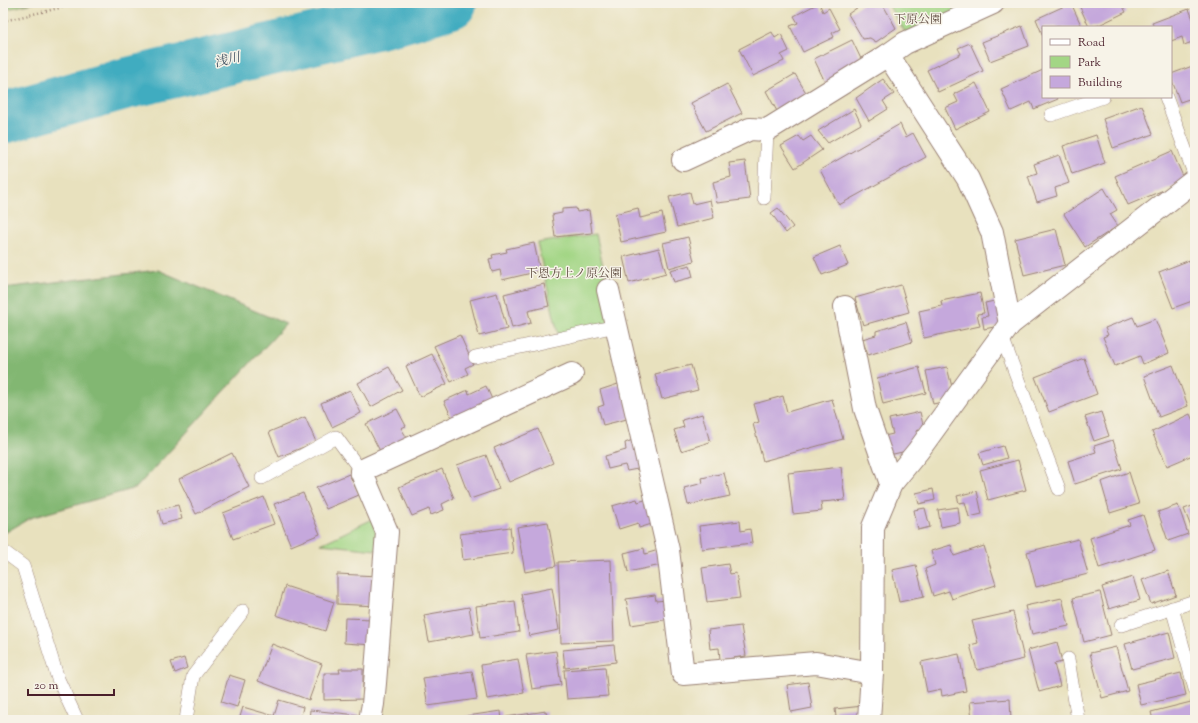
<svg xmlns="http://www.w3.org/2000/svg" width="1198" height="723" font-family="'Sorts Mill Goudy','Noto Serif JP',serif">
  <style>
    .green { fill: #a3d685; stroke: #767a58 }
    .forest { fill: #82b772; stroke: #666b4e }
    .lines { fill: none; stroke-linecap: round; stroke-linejoin: round }
    .river { stroke: #41acc0; stroke-width: 52 }
    .building { fill: #c5a8dc }
    .lane-casing { stroke: #998074; stroke-width: 14 }
    .street-casing { stroke: #998074; stroke-width: 24 }
    .path { stroke: #998074; stroke-width: 2.5; stroke-dasharray: 1 3; stroke-linecap: butt }
    .lane { stroke: #fff; stroke-width: 13 }
    .street { stroke: #fff; stroke-width: 22 }
    .labels { text-anchor: middle; stroke-width: 3; stroke-linejoin: round; paint-order: stroke }
    .park-label { font-size: 12px; fill: #604d42; stroke: #f7f3e8 }
    .water-label { font-size: 13px; font-style: italic; fill: #465767; stroke: #f7f3e8 }
  </style>
  <rect width="100%" height="100%" fill="#f7f3e8"/>
  <filter id="ink" filterUnits="userSpaceOnUse"><feTurbulence type="fractalNoise" baseFrequency=".025" numOctaves="2"/><feDisplacementMap in="SourceGraphic" scale="8" xChannelSelector="R" yChannelSelector="G"/><feConvolveMatrix kernelMatrix="1 2 1 2 8 2 1 2 1" color-interpolation-filters="sRGB"/></filter>
  <filter id="wash" filterUnits="userSpaceOnUse"><feTurbulence type="fractalNoise" baseFrequency=".012" numOctaves="4" result="noise"/><feDisplacementMap in="SourceGraphic" scale="16" xChannelSelector="R" yChannelSelector="G"/><feGaussianBlur stdDeviation="0.9" result="paint"/><feColorMatrix in="noise" values="0 0 0 0 0 0 0 0 0 0 0 0 0 0 0 0 0 1.4 0 .05"/><feComposite in="paint" operator="in"/></filter>
  <g filter="url(#wash)">
    <rect width="100%" height="100%" fill="#e8e1be"/>
    <g class="green">
      <path d="M3,3H33L3,10Z"/>
      <path d="M887,3H993L910,40Z"/>
      <path d="M596,234L616,326L559,338L537,243Z"/>
      <path d="M379,516L385,551L321,544Z"/>
    </g>
    <path class="forest" d="M158,270L286,324L136,488L30,518L3,534V288Z"/>
    <g class="lines">
      <path class="river" d="M3,118L124,84L396,19L451,3"/>
    </g>
    <g id="blocks">
      <g class="building">
        <path d="M819,3L823,12L829,8L840,29L832,33L834,37L803,52L790,26L798,23L794,16Z"/>
        <path d="M864,3H882L896,28L876,42L870,38L863,39L848,14Z"/>
        <path d="M1071,3L1082,27H1043V36L1036,19Z"/>
        <path d="M1084,3H1121L1126,12L1095,27H1089L1079,5Z"/>
        <path d="M1189,9L1195,24V41L1184,45L1182,37L1171,41V27H1154L1152,23Z"/>
        <path d="M1022,26L1029,46L990,61L982,42Z"/>
        <path d="M772,32L775,38L781,34L789,51L781,55L784,61L753,76L739,49Z"/>
        <path d="M852,40L862,61L826,84L814,59Z"/>
        <path d="M970,43L983,71L938,92L927,70L961,54L958,48Z"/>
        <path d="M1195,65V97L1180,102L1171,78V74Z"/>
        <path d="M1043,70V97H1057L1058,99L1034,109L1031,102L1011,111L1001,89Z"/>
        <path d="M795,74L808,96L778,113L766,91Z"/>
        <path d="M883,79L894,94L883,101L888,109L869,121L856,98Z"/>
        <path d="M976,83L990,112L955,129L945,108L958,102L954,94Z"/>
        <path d="M727,84L742,113L706,131L691,103Z"/>
        <path d="M1142,105L1153,134L1113,148L1103,119Z"/>
        <path d="M854,109L861,124L828,143L818,131Z"/>
        <path d="M900,124L906,137L913,133L926,157L839,205L820,170Z"/>
        <path d="M1096,135L1105,163L1072,174L1063,146Z"/>
        <path d="M799,136L803,141L811,136L822,150L795,168L781,146Z"/>
        <path d="M1172,151L1185,181L1128,205L1115,176Z"/>
        <path d="M1059,155L1069,183L1055,188L1057,196L1037,202L1028,176L1037,173L1034,164Z"/>
        <path d="M745,161L750,199L717,203L713,182L731,177L729,163Z"/>
        <path d="M1104,188L1117,210L1110,214L1118,226L1085,247L1064,214Z"/>
        <path d="M690,192L693,204L710,200L714,218L677,227L669,197Z"/>
        <path d="M576,208L577,212L589,210L592,233L555,237L552,215L562,213V209Z"/>
        <path d="M638,208L640,218L662,213L666,232L621,242L615,214Z"/>
        <path d="M778,208L793,227L786,233L771,213Z"/>
        <path d="M1056,229L1065,265L1024,275L1015,239Z"/>
        <path d="M688,237L694,261L669,268L663,243Z"/>
        <path d="M534,243L540,271L502,280L500,270L492,272L489,259L493,258L492,255L507,252L506,249Z"/>
        <path d="M840,246L848,265L822,275L814,257Z"/>
        <path d="M659,248L666,273L629,283L623,257Z"/>
        <path d="M1195,258V300L1173,308L1159,272Z"/>
        <path d="M690,265L693,277L674,282L670,270Z"/>
        <path d="M544,284L549,306L528,311L531,323L512,328L504,294Z"/>
        <path d="M901,285L909,312L863,325L855,298Z"/>
        <path d="M497,293L507,329L479,336L470,300Z"/>
        <path d="M980,293L984,313L977,314L980,326L924,338L919,311L942,306L941,301Z"/>
        <path d="M999,300L1004,325L984,329L982,317L988,316L985,303Z"/>
        <path d="M1133,317L1137,326L1155,319L1169,353L1143,364L1140,356L1115,366L1103,337L1108,335L1105,328Z"/>
        <path d="M906,322L912,342L868,355L862,339L876,335V331Z"/>
        <path d="M460,335L473,364L465,368L468,374L451,382L434,346Z"/>
        <path d="M432,354L447,384L420,397L406,366Z"/>
        <path d="M1084,358L1097,394L1049,412L1035,377Z"/>
        <path d="M691,365L698,390L662,399L655,374Z"/>
        <path d="M1173,365L1188,406L1159,417L1144,376Z"/>
        <path d="M389,367L402,390L371,407L358,383Z"/>
        <path d="M919,367L926,393L883,404L877,378Z"/>
        <path d="M947,367L955,399L933,404L926,371Z"/>
        <path d="M621,383L631,418L603,425L598,407L604,405L600,390Z"/>
        <path d="M486,386L495,406L455,424L444,401L468,390L469,394Z"/>
        <path d="M350,390L361,413L332,427L321,403Z"/>
        <path d="M783,396L787,412L832,399L843,439L763,461L753,424L759,422L754,404Z"/>
        <path d="M397,409L406,426L401,428L407,438L380,451L366,424Z"/>
        <path d="M920,412L924,429L916,431L920,448L889,455L884,436L893,434L889,419Z"/>
        <path d="M1101,412L1109,436L1094,441L1085,417Z"/>
        <path d="M702,414L710,442L681,451L674,430L684,427L682,420Z"/>
        <path d="M1190,414L1195,425V454L1167,466L1152,432Z"/>
        <path d="M305,417L316,442L279,457L269,432Z"/>
        <path d="M538,429L553,463L509,482L494,448Z"/>
        <path d="M635,439L643,468L627,471L625,465L608,469L605,456L626,450L625,443Z"/>
        <path d="M1113,440L1122,469L1075,484L1068,461L1096,452L1094,446Z"/>
        <path d="M1003,446L1007,458L983,465L979,453Z"/>
        <path d="M232,453L249,487L196,514L179,479Z"/>
        <path d="M486,455L499,489L470,499L457,465Z"/>
        <path d="M1018,460L1026,490L988,500L980,470Z"/>
        <path d="M841,467L845,500L821,502L822,511L793,514L788,473Z"/>
        <path d="M442,469L454,498L442,504L444,510L431,515L429,509L412,516L399,487Z"/>
        <path d="M1129,472L1139,504L1110,513L1101,482Z"/>
        <path d="M724,473L730,496L688,505L684,488L703,483L702,478Z"/>
        <path d="M349,474L359,495L326,509L316,488Z"/>
        <path d="M933,489L935,500L919,504L916,493Z"/>
        <path d="M977,491L982,514L969,517L965,502L959,503L957,496Z"/>
        <path d="M303,493L320,534L291,546L274,504Z"/>
        <path d="M264,497L274,524L233,539L223,513Z"/>
        <path d="M651,498L658,522L639,528L638,523L619,529L612,506L637,499L638,502Z"/>
        <path d="M178,505L182,519L162,524L158,510Z"/>
        <path d="M1178,505L1188,534L1168,541L1158,512Z"/>
        <path d="M1195,505V537L1184,509Z"/>
        <path d="M958,507L960,523L941,527L938,510Z"/>
        <path d="M925,508L930,527L918,530L914,510Z"/>
        <path d="M1143,515L1155,550L1099,568L1090,538L1130,525L1128,520Z"/>
        <path d="M740,521L741,531L750,529L752,543L702,549L699,526Z"/>
        <path d="M548,522L556,566L525,572L517,527Z"/>
        <path d="M510,527L513,553L463,560L460,534Z"/>
        <path d="M1078,539L1088,574L1036,587L1027,552Z"/>
        <path d="M951,545L954,556L984,546L996,585L952,599L949,591L933,596L925,569L935,565L931,551Z"/>
        <path d="M644,548L645,554L662,549L666,564L628,572L624,553Z"/>
        <path d="M611,560L614,641L561,643L558,562Z"/>
        <path d="M728,564L730,574L736,573L740,598L707,602L702,568Z"/>
        <path d="M916,565L924,597L899,602L892,570Z"/>
        <path d="M1168,571L1176,595L1151,604L1142,580Z"/>
        <path d="M337,574L378,576L376,606L337,604Z"/>
        <path d="M1133,577L1140,600L1109,609L1102,587Z"/>
        <path d="M285,586L334,602L325,631L276,615Z"/>
        <path d="M552,588L559,630L529,636L521,594Z"/>
        <path d="M1100,592L1111,635L1084,642L1073,598Z"/>
        <path d="M655,595L656,601L667,600L670,619L631,625L626,599Z"/>
        <path d="M1062,598L1069,626L1032,634L1025,606Z"/>
        <path d="M515,601L519,632L480,638L476,606Z"/>
        <path d="M469,607L474,634L429,642L424,615Z"/>
        <path d="M1013,612L1024,659L977,670L970,645L978,643L972,621Z"/>
        <path d="M345,618L373,619V645L344,643Z"/>
        <path d="M741,626L746,656L720,660L719,648L710,649L708,630Z"/>
        <path d="M1169,632L1175,658L1132,669L1125,644Z"/>
        <path d="M1057,642L1062,662L1054,664L1060,686L1039,692L1028,650Z"/>
        <path d="M272,644L322,664L309,700L258,681Z"/>
        <path d="M614,645L616,662L565,668L563,650Z"/>
        <path d="M1116,647L1128,691L1102,698L1090,653Z"/>
        <path d="M556,651L561,685L532,689L526,655Z"/>
        <path d="M959,654L966,691L942,696L941,689L927,692L921,662Z"/>
        <path d="M184,658L187,668L175,673L171,662Z"/>
        <path d="M518,659L524,693L487,699L481,665Z"/>
        <path d="M605,667L608,696L567,699L564,670Z"/>
        <path d="M339,669H363V699L324,700V673H340Z"/>
        <path d="M472,671L477,699L428,706L423,678Z"/>
        <path d="M1181,673L1186,695L1141,705L1136,684Z"/>
        <path d="M229,675L245,680L237,707L221,702Z"/>
        <path d="M808,682L812,708L791,712L787,685Z"/>
        <path d="M1010,699L1011,720H972L970,702Z"/>
        <path d="M279,700L303,707L300,720H239L243,707L274,716Z"/>
        <path d="M1195,701V720H1153L1151,712Z"/>
        <path d="M863,706L865,720H831V718L836,717L835,709Z"/>
        <path d="M310,710L358,715L357,720H309Z"/>
        <path d="M501,711L502,720H467V716Z"/>
        <path d="M546,711L547,720H506V717Z"/>
      </g>
    </g>
  </g>
  <g filter="url(#ink)">
    <use href="#blocks" fill-opacity="0" stroke="#998074" stroke-width="1"/>
    <g class="lines">
      <g class="lane-casing">
        <g id="lane">
          <path d="M1166,97L1195,176"/>
          <path d="M1051,115L1103,97"/>
          <path d="M764,198L767,130"/>
          <path d="M1002,337L1059,489"/>
          <path d="M475,357L616,326"/>
          <path d="M262,478L336,437L361,471"/>
          <path d="M3,551L23,566L58,679L77,720"/>
          <path d="M1172,608L1195,689"/>
          <path d="M1121,625L1195,601"/>
          <path d="M1068,659L1078,720"/>
          <path d="M186,720L193,676L243,611"/>
        </g>
      </g>
      <g class="street-casing">
        <g id="street">
          <path d="M888,55L968,179L992,232L1010,324"/>
          <path d="M683,160L750,129L767,130L888,55L905,43L993,3"/>
          <path d="M608,290L668,550L683,674L816,663L872,673"/>
          <path d="M845,307L865,409L891,484"/>
          <path d="M370,720L373,704L375,683L387,532L361,471L572,374"/>
          <path d="M869,720L872,673L873,527L891,484L918,451L1010,324L1195,180"/>
        </g>
      </g>
      <path class="path" d="M3,21L81,3"/>
      <use href="#lane" class="lane"/>
      <use href="#street" class="street"/>
    </g>
  </g>
  <g class="labels">
    <g class="park-label">
      <text x="918" y="23">下原公園</text>
      <text x="574" y="277">下恩方上ノ原公園</text>
    </g>
    <g class="water-label">
      <text transform="translate(227 59) rotate(-13)" y="5">浅川</text>
    </g>
  </g>
  <rect width="1198" height="723" fill="none" stroke="#f7f3e8" stroke-width="16"/>
  <rect x="1042" y="26" width="130" height="72" fill="#f7f3e8" stroke="#b29e9c"/>
  <rect x="1050" y="39" width="20" height="6" fill="#ffffff" stroke="#b29e9c"/>
  <text x="1078" y="46" font-size="12" fill="#4a1f2b">Road</text>
  <rect x="1050" y="56" width="20" height="12" fill="#a3d685" stroke="#b29e9c"/>
  <text x="1078" y="66" font-size="12" fill="#4a1f2b">Park</text>
  <rect x="1050" y="76" width="20" height="12" fill="#c5a8dc" stroke="#b29e9c"/>
  <text x="1078" y="86" font-size="12" fill="#4a1f2b">Building</text>
  <path d="M28 689v6h86v-6" fill="none" stroke="#4a1f2b" stroke-width="2"/>
  <text x="34" y="689" font-size="12" fill="#4a1f2b" stroke="#f7f3e8" stroke-width="3" paint-order="stroke">20 m</text>
</svg>
